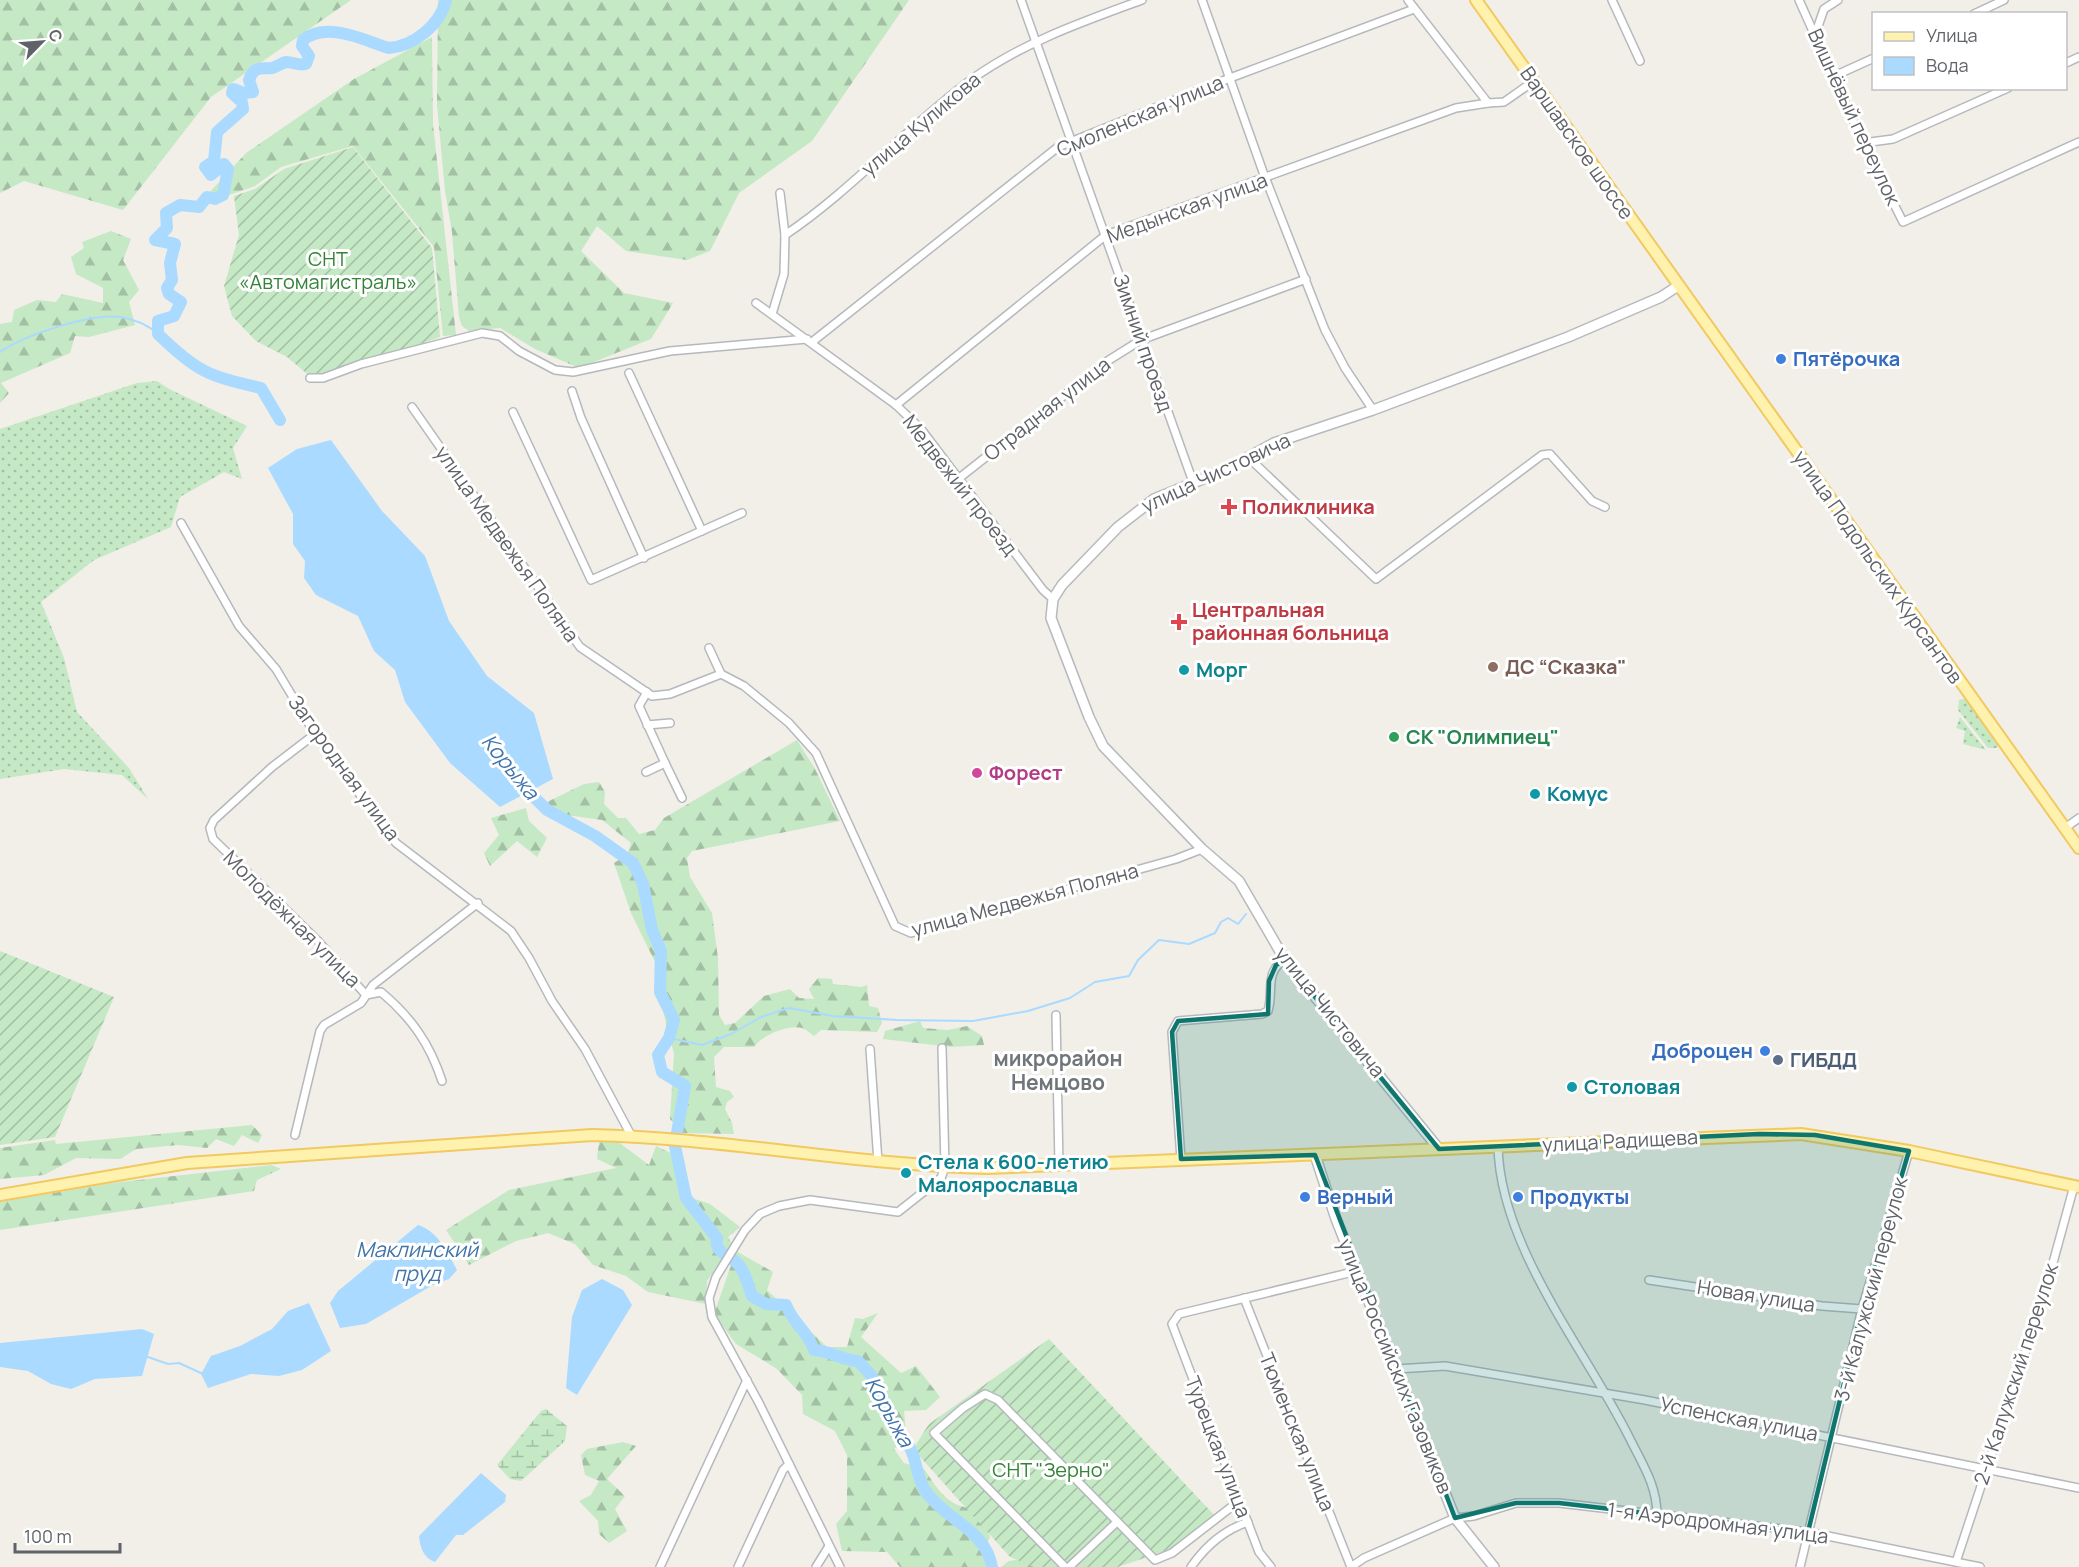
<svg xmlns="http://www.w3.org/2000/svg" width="2079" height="1567" font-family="Manrope,sans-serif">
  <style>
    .grass { fill: url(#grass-dots) }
    .forest { fill: url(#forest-firs) }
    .wetland { fill: url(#wetland-marsh) }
    .garden { fill: url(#garden-furrows) }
    .water { fill: #aadaff }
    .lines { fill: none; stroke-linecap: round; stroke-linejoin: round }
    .stream { stroke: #aadaff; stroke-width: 2 }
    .river { stroke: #aadaff; stroke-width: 12 }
    .street-casing { stroke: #b5b8bc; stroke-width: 10 }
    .secondary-casing { stroke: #b6babf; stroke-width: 12 }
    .primary-casing { stroke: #f2c960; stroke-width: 14 }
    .street { stroke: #fff; stroke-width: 7 }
    .secondary { stroke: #fff; stroke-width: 9 }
    .primary { stroke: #fff2af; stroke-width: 10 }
    .marked { fill: #0f766e; fill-opacity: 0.2; stroke: #0f766e; stroke-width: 4.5; stroke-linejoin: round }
    .shop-dot { fill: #3f7fe0; stroke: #fff; stroke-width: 2 }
    .health-dot { fill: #e0444e; stroke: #fff; stroke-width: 2 }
    .education-dot { fill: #8d6e63; stroke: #fff; stroke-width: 2 }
    .culture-dot { fill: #0f9aa8; stroke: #fff; stroke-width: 2 }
    .leisure-dot { fill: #2e9e5b; stroke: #fff; stroke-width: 2 }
    .hotel-dot { fill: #d1479c; stroke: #fff; stroke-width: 2 }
    .service-dot { fill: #5c6f8a; stroke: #fff; stroke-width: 2 }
    .labels { text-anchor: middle; stroke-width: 6; stroke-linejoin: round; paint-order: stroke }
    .street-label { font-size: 20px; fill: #5f6368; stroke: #fff }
    .park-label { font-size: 20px; fill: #348238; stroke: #fff }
    .shop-label { font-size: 20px; font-weight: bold; fill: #366cbe; stroke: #fff; text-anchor: start }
    .health-label { font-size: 20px; font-weight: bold; fill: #be3a42; stroke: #fff; text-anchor: start }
    .education-label { font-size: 20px; font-weight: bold; fill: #785e54; stroke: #fff; text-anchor: start }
    .culture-label { font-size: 20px; font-weight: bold; fill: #0d838f; stroke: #fff; text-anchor: start }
    .leisure-label { font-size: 20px; font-weight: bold; fill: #27864d; stroke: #fff; text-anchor: start }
    .hotel-label { font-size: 20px; font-weight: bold; fill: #b23c85; stroke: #fff; text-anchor: start }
    .service-label { font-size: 20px; font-weight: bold; fill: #4e5e75; stroke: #fff; text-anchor: start }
    .water-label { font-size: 21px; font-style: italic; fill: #4174aa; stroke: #fff }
    .neighbourhood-label { font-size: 21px; font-weight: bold; fill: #70757a; stroke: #fff }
  </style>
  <defs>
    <pattern id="grass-dots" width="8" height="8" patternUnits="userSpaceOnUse" patternTransform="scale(1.5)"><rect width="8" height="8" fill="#c5e8c5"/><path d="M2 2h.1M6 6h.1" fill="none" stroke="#a3c0a4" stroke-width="1.8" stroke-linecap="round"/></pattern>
    <pattern id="forest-firs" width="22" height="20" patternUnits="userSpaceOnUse" patternTransform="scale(1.5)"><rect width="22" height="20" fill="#c5e8c5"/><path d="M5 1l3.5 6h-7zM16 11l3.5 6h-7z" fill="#a3c0a4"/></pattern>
    <pattern id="wetland-marsh" width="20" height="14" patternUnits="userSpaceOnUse" patternTransform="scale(1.5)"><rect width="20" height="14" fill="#c5e8c5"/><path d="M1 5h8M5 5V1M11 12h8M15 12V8" fill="none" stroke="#a3c0a4"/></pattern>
    <pattern id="garden-furrows" width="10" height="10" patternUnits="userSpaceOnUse" patternTransform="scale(1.5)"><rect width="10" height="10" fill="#c5e8c5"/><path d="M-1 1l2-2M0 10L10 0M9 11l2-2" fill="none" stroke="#a3c0a4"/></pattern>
  </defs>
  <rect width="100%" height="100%" fill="#f1efe8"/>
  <g class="grass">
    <path d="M157,381L169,389L247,426L233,448L242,479L224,472L180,497L171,527L94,560L41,602L64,658L77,712L129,768L148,799L122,775L64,769L0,779V429L137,383Z"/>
    <path d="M1967,698L1999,742L1997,748H1988L1958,710L1959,700Z"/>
    <path d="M1960,717L1986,750L1963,744L1965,731L1956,728Z"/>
  </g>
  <g class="forest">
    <path d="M0,0H351L211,97L123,210L24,181L0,193Z"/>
    <path d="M438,0H909L812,141L739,193L710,251L687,260L626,251L597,226L581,251L624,293L673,303L651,339L579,368L535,349L500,328L469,331L462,326L459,317L452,232L445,191L437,105Z"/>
    <path d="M432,37L433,124L456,335L443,336L434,247L353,146L281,167L255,186L197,206L246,153L354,79Z"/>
    <path d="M111,231L131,239L123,260L139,290L129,302L135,325L89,337L75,336L70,353L1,383L9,393L0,403V324L12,322L14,310L37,300L56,302L62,294L103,303V288L76,274L71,257L84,248L82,242Z"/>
    <path d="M797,740L815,769L840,821L692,851L687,858L690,877L712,913L718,958L719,1015L725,1025L735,1023L764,996L790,989L799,998L814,999L809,989L818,978L832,979L833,984L861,987L867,985L869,1006L878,1008L882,1023L877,1032L821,1030L814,1036C810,1033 806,1029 802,1028C788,1024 762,1035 754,1047H724L714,1057L716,1087L730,1091L734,1097L727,1102L725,1109L732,1123L734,1134L682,1133L670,1119L674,1054L660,999L659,970L631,913L614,863L627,855L631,843L602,820L552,813L543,804L584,784L599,782L605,792L604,804L618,818H626L639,834L655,830L664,818Z"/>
    <path d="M526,808L529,821L547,838L537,857L517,841L490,866L484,853L499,835L491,818Z"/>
    <path d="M920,1021L923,1028L948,1030L967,1026L982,1036L984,1045L951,1047L883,1039L885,1031Z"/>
    <path d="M252,1125L262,1135L258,1143L242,1135L234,1146L216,1139L207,1148L178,1145L136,1149L120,1159L76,1158L44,1175L0,1179V1148L55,1140L56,1144Z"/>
    <path d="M617,1141L649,1165L656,1146L677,1156L692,1198L710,1204L740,1227L728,1237L732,1244L707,1281L706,1304L648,1292L626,1276L593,1265L575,1244L548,1233L516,1241L469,1265L446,1230L509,1190L616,1168L597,1159L599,1142Z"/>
    <path d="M271,1165L281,1169L257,1180L254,1191L0,1230V1202L112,1183Z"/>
    <path d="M736,1251L773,1272L767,1290L827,1347H847L855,1318L863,1319L878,1313L861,1337L901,1373L916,1366L940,1397L926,1410L904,1411L906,1433L894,1449L904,1463L924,1469C939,1491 948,1508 978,1509L990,1537L982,1553L986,1567H900L887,1552L842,1551L836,1524L847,1511V1455L835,1431L803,1414L802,1395L777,1369L736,1344L714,1314Z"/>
    <path d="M623,1442L636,1446L607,1479L625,1496L615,1509L627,1531L609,1543L599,1534L598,1521L579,1501L591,1495L599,1481L585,1475L581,1455L587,1449Z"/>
    <path d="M1029,1558L1047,1567H1001L1009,1561Z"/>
  </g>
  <path class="wetland" d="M546,1409L567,1426L565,1441L521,1481L510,1479L497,1465L541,1411Z"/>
  <g class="garden">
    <path d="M353,147L432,248L440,337L376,360L311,377L287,357L256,341L232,316L224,286L239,235L234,196L255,189L284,169Z"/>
    <path d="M0,951L114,997L55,1137L0,1145Z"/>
    <path d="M1049,1339L1216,1517L1168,1550L1118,1567H1034L1010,1557L913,1449L929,1424Z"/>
  </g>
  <g class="water">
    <path d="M331,440L382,511L425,556L449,621L487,676L534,713L553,779L500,807L450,763L405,702L395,670L374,651L358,616L316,595L304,578L305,561L293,544V514L268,468L297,449Z"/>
    <path d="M418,1225C438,1231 448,1253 457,1270L449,1279L433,1285L366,1324L340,1328L330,1303L338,1291Z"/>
    <path d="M602,1279L623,1290L632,1305L577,1395L566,1388L572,1317L582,1290Z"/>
    <path d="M309,1303L331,1351L302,1370L279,1376L251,1374L208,1388L201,1374L211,1356L240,1346L272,1329L288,1311Z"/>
    <path d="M142,1329L154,1334L142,1376L95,1379L71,1389L51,1384L28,1371L0,1367V1343Z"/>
    <path d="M481,1473L506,1495L505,1502L463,1535H456L435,1562C424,1558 420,1548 419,1536Z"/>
  </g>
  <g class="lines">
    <g class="stream">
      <path d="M0,352C25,335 90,313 120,317C134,319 148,325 158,334"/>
      <path d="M669,1038L702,1045L731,1034L761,1017L789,1008L833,1016L897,1020L973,1021L1028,1011L1070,998L1095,982L1129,976L1138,960L1159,940L1189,944L1215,933L1221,922L1228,918L1238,924L1246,914"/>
      <path d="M148,1357L168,1364L179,1363L203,1374"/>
    </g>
    <g class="river">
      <path d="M280,420L261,388C208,376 197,372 158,334V321L174,316L181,302L169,294L167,288L172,280L170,263L175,244L155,240L167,228L166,213L180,205L199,207L207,197L215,199L223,195L228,169L224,164L211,175L205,167L214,161L217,132L243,109L242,102L232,93L233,89L244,93L253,92L249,80C254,66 260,69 272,68C277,67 281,63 286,62C294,62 297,66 306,64L309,56L302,46L303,40C328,21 363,40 389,48C414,46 440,25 446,0"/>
      <path d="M518,781L547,810L595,836L633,863L643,884L652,930L661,951L660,992L674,1020L669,1038L658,1055L662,1072L685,1086L677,1133"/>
      <path d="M675,1146L686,1198L717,1238C714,1253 728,1254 736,1262C745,1270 748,1285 752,1296L766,1304L786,1305C795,1326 807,1330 814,1350C831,1351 841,1360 858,1361L871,1375L889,1411L888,1417C895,1427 904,1437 910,1448C917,1461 917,1479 926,1492C947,1521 985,1529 992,1567"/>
    </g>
    <g class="street-casing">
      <g id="street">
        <path d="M1021,0L1193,482"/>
        <path d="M1202,0L1263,172L1325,330L1345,368L1373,410"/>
        <path d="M1408,0L1488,103L1504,102L1534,81"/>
        <path d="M1612,0L1640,61"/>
        <path d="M1799,0L1863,143L1903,222L2079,142"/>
        <path d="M1974,14L2004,0"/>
        <path d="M1815,35L1824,9L1838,0"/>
        <path d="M2066,63L2079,57"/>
        <path d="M1832,77L1874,58"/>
        <path d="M1863,143L1893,139L2008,88"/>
        <path d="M780,193L785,235"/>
        <path d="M756,303L896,405L921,429L1043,590L1053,599"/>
        <path d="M772,314L784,274L785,235C852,190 907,127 972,79C1024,42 1082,22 1142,0"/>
        <path d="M812,342L1058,147L1230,78L1414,9"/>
        <path d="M629,373L702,531"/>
        <path d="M310,378H323L361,364L482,333L500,336L519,351L555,370L573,372L670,351L807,339"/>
        <path d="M572,391L581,418L644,558"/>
        <path d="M896,405L1106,235L1456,108L1488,103"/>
        <path d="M412,407L580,647L652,696L670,694L721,674L744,686L789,723L816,753L895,926L911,933L1176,859L1202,849"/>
        <path d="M513,412L591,580L742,513"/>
        <path d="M1248,457L1376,579L1542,455L1550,454L1592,501L1605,507"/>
        <path d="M958,479L1109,360L1141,340L1306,279"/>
        <path d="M181,523L239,626L276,669L315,734L396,843L511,931L529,958L552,1001L585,1049L632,1137"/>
        <path d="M709,648L721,674"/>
        <path d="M647,725L670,723"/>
        <path d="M315,734L272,767L214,820L210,828L213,839L318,941L366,995L381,992C411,1017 430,1044 442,1081"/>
        <path d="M665,763L682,798"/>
        <path d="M646,772L665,763L639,706L647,692"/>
        <path d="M2065,828L2079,818"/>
        <path d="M1056,1015L1059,1165"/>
        <path d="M870,1049L878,1162"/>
        <path d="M295,1135L320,1031L324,1025L361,1003L373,985L478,903"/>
        <path d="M1498,1146C1500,1248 1586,1350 1630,1439C1643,1465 1657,1486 1657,1515"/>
        <path d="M1181,1159L1172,1032L1178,1021L1262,1014L1268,1011C1274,992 1264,971 1285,960"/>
        <path d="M1649,1280L1822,1306L1862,1309"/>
        <path d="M1244,1298L1351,1567"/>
        <path d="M1396,1369L1445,1366L1645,1400L2079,1488"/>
        <path d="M1956,1562L2045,1292L2074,1186"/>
        <path d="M660,1567L747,1380"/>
        <path d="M738,1567L783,1470L789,1464"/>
        <path d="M816,1567L829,1546"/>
        <path d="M840,1567L759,1403L712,1317L709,1298L716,1277L745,1230L760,1214L779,1206L810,1200L898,1212L941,1178L945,1167L942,1048"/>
        <path d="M1065,1567L934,1433L963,1408L985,1394L998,1400L1155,1560L1172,1553L1239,1501"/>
        <path d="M1069,1567L1117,1522"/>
        <path d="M1191,1567C1205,1547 1224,1530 1248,1522"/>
        <path d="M1271,1567L1259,1552L1172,1324L1179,1314L1357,1271"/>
        <path d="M1351,1567L1364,1558L1455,1518L1474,1516L1516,1503H1559L1808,1532L1980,1567"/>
        <path d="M1800,1567L1862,1309L1909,1151"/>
      </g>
    </g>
    <g class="secondary-casing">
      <g id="secondary">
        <path d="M1439,1149L1285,960L1239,881L1202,849L1103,746L1089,717L1051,618L1053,599L1062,585L1118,527L1154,499L1225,470L1274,443L1373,410L1568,337L1661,297L1678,286"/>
        <path d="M1315,1155L1336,1219L1455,1518L1494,1567"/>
      </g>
    </g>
    <g class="primary-casing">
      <g id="primary">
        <path d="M1476,0L2079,848"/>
        <path d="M0,1195L187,1163L592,1135C724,1138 855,1165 988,1168L1801,1134L1909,1151L2079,1187"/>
      </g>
    </g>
    <use href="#street" class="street"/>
    <use href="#secondary" class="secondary"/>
    <use href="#primary" class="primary"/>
  </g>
  <path class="marked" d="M1285,960L1439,1149L1759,1134L1815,1135L1909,1151L1862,1309L1808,1532L1559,1503H1516L1455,1518L1315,1155L1181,1159L1172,1032L1178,1021L1268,1014L1269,981L1276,965Z"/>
  <g class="shop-dot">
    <circle cx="1781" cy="359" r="6"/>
    <circle cx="1765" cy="1051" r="6"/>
    <circle cx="1305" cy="1197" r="6"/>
    <circle cx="1518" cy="1197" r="6"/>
  </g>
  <g class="health-dot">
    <path d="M1226 498h6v6h6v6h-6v6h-6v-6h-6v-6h6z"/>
    <path d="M1176 613h6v6h6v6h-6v6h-6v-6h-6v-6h6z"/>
  </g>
  <circle class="education-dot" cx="1493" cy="667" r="6"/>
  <g class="culture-dot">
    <circle cx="1184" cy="670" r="6"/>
    <circle cx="1535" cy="794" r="6"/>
    <circle cx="1572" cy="1087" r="6"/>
    <circle cx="906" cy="1173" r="6"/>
  </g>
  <circle class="leisure-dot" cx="1394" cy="737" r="6"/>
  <circle class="hotel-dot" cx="977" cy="773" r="6"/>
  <circle class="service-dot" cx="1778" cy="1060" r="6"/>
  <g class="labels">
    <g class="street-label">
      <text transform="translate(1140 116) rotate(-23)" y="7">Смоленская улица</text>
      <text transform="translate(1854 117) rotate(65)" y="7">Вишнёвый переулок</text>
      <text transform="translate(921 124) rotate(-40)" y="7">улица Куликова</text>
      <text transform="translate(1577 143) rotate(55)" y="7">Варшавское шоссе</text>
      <text transform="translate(1187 208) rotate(-20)" y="7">Медынская улица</text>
      <text transform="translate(1143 343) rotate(71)" y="7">Зимний проезд</text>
      <text transform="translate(1047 409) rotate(-38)" y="7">Отрадная улица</text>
      <text transform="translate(1216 473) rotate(-25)" y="7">улица Чистовича</text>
      <text transform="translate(960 485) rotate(52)" y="7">Медвежий проезд</text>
      <text transform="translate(507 544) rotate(55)" y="7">улица Медвежья Поляна</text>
      <text transform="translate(1878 567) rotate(55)" y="7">улица Подольских Курсантов</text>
      <text transform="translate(344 768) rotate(54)" y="7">Загородная улица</text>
      <text transform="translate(1025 900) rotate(-15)" y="7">улица Медвежья Поляна</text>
      <text transform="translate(292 919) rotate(45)" y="7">Молодёжная улица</text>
      <text transform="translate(1330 1012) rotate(51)" y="7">улица Чистовича</text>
      <text transform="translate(1620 1141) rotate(-3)" y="7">улица Радищева</text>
      <text transform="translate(1871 1289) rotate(-75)" y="7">3-й Калужский переулок</text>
      <text transform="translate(1756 1296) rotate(9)" y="7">Новая улица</text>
      <text transform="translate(1395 1366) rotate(68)" y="7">улица Российских Газовиков</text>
      <text transform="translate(2016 1374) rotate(-72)" y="7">2-й Калужский переулок</text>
      <text transform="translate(1739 1419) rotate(11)" y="7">Успенская улица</text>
      <text transform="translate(1297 1432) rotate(68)" y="7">Тюменская улица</text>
      <text transform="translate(1218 1447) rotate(69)" y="7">Турецкая улица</text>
      <text transform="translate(1718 1523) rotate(7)" y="7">1-я Аэродромная улица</text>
    </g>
    <g class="park-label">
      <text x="328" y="266">СНТ<tspan x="328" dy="23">«Автомагистраль»</tspan></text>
      <text x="1051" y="1477">СНТ "Зерно"</text>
    </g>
    <g class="shop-label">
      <text x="1793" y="366">Пятёрочка</text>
      <text x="1753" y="1058" text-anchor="end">Доброцен</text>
      <text x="1317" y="1204">Верный</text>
      <text x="1530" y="1204">Продукты</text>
    </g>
    <g class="health-label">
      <text x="1242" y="514">Поликлиника</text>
      <text x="1192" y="617">Центральная<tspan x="1192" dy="23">районная больница</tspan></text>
    </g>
    <g class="education-label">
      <text x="1505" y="674">ДС “Сказка"</text>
    </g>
    <g class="culture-label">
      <text x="1196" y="677">Морг</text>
      <text x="1547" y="801">Комус</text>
      <text x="1584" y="1094">Столовая</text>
      <text x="918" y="1169">Стела к 600-летию<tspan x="918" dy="23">Малоярославца</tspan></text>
    </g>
    <g class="leisure-label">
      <text x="1406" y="744">СК "Олимпиец"</text>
    </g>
    <g class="hotel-label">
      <text x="989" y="780">Форест</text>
    </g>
    <g class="service-label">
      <text x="1790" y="1067">ГИБДД</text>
    </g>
    <g class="water-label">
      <text transform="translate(510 767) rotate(51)" y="7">Корыжа</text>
      <text x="417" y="1257">Маклинский<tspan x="417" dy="24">пруд</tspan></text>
      <text transform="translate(889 1412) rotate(61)" y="7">Корыжа</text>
    </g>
    <g class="neighbourhood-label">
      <text x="1058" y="1066">микрорайон<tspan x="1058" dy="24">Немцово</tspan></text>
    </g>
  </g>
  <rect x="1872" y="12" width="195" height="78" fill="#ffffff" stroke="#bfc1c3" stroke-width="1.5"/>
  <rect x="1884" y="32" width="30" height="9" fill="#fff2af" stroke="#bfc1c3" stroke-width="1.5"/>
  <text x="1926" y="42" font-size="18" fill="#5f6368">Улица</text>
  <rect x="1884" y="57" width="30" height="18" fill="#aadaff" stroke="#bfc1c3" stroke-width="1.5"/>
  <text x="1926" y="72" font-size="18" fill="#5f6368">Вода</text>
  <g transform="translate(42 42) rotate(65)" stroke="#ffffff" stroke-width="4.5" paint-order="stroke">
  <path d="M0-4.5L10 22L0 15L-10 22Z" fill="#5f6368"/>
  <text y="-9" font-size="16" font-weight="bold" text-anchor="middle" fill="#5f6368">С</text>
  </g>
  <path d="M15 1543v9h105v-9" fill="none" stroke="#5f6368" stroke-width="3"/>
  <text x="24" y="1543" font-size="18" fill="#5f6368" stroke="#ffffff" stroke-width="4.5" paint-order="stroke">100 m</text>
</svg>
